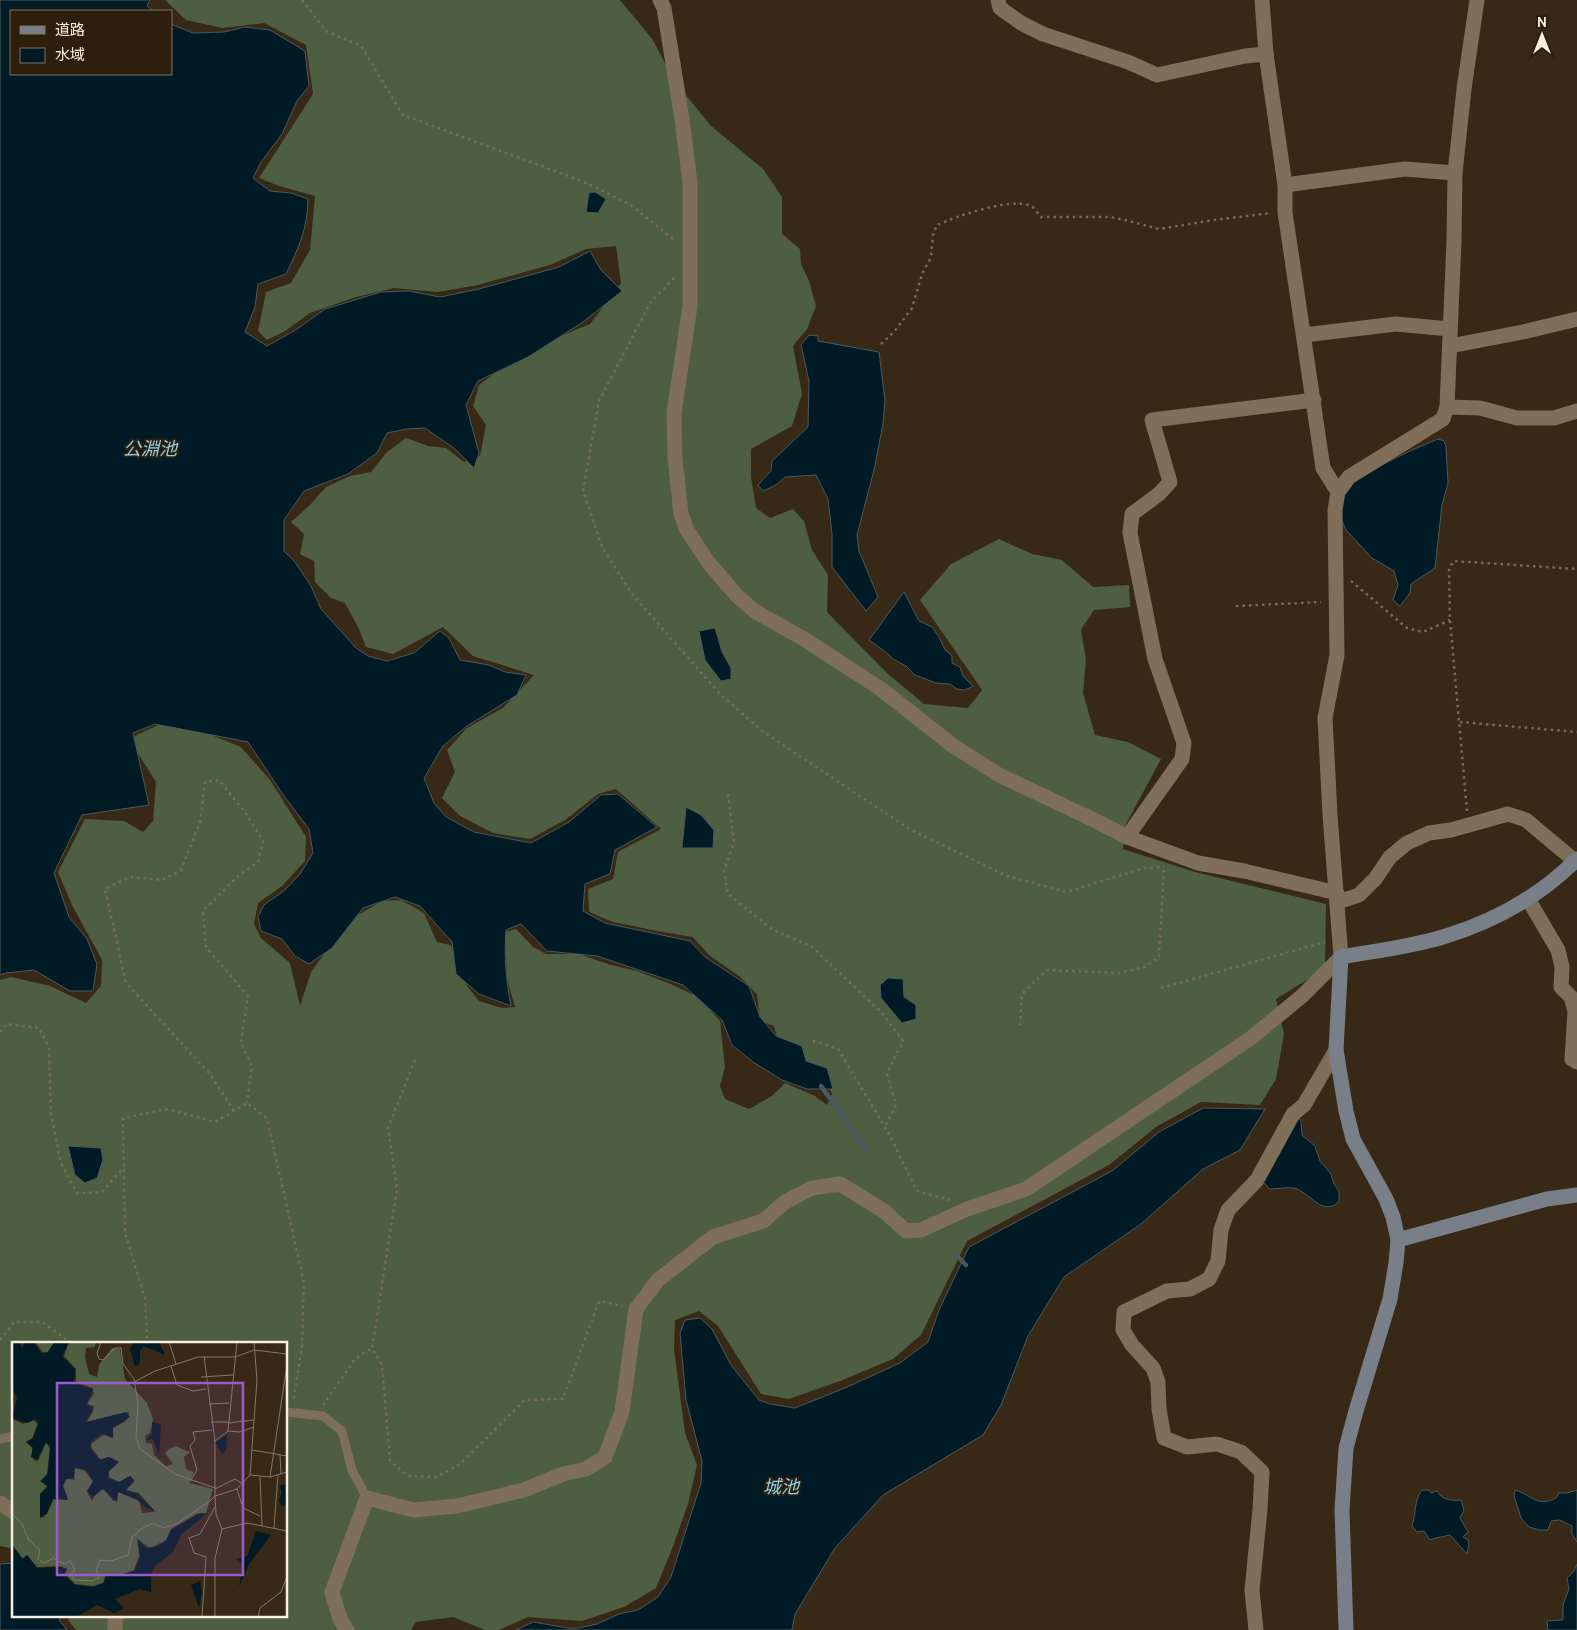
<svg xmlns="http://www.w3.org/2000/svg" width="1577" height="1630" font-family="Cabin,'Noto Sans JP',sans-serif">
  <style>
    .forest { fill: #4e5e41 }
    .water { fill: #001b25; stroke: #4a5a5e }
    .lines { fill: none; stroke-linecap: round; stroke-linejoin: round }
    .stream { stroke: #4a5a5e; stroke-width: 4.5 }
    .path { stroke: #786b5a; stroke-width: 2.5; stroke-dasharray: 2.5 4; stroke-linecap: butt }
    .lane { stroke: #7f6e58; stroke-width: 9 }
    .street { stroke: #7f6e58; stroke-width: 15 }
    .secondary { stroke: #787f89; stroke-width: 15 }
    .labels { text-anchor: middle; stroke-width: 4; stroke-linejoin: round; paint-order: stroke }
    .water-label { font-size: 18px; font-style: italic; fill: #8cd1ee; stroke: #2d1f0b }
    .inset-road { fill: none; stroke: #847867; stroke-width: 1 }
    .view { fill: #9a5cc8; fill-opacity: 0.15; stroke: #9a5cc8; stroke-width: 2.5 }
    .inset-edge { fill: none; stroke: #f8eee2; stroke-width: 2.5 }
  </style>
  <rect width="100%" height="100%" fill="#372915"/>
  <path class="forest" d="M165,0H620L653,40L673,79L710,125L763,169L782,197V234L800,249L801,264L809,281L816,306L807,329L793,346L802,394L792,426L751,449V477L756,508L770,518L793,509L804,521L812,550L828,575L827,612L887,673L924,704L968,708L982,690L920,600L951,564L999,539L1032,554L1062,560L1093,587L1129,585L1130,607L1094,610L1081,630L1086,660L1083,693L1095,735L1128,742L1161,759L1126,824L1123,849L1195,872L1326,904L1325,969L1276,999L1284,1034L1276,1079L1260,1105L1201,1102L1156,1127L1109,1165L967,1241L921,1335L893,1359L840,1381L789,1399L761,1394L718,1326L699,1311L675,1320L674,1349L685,1433L697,1465L688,1504L672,1549L656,1588L624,1607L582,1621L528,1617L499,1630H485L453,1617L416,1622L411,1630H76L68,1620L70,1616H286V1344H14V1549L0,1546V980L11,977L50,986L86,1003L101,986L102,960L72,905L58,872L85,819L124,821L143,832L153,821L156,782L129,739L160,724L199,730L241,747L270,780L306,837L305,861L282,886L258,903L254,924L261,938L290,963L300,1006L311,972L332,943L356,916L382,901L401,900L424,913L437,942L450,945L463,962L467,986L479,1001L502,1008L515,1007L507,979L505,932L516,929L533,947L546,954H579L611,965L637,971L673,985L698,997L720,1021L725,1067L720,1086L725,1099L749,1109L772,1096L785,1083L815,1096L827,1105L832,1094L825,1077L779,1045L774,1026L760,1021L757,994L739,976L709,955L693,937L657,931L613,922L589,912L588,889L613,879L618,852L661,829L616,789L598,794L565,820L530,839L493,833L460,816L442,798L455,772L447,750L467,728L503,708L534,675L473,656L443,627L393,654L366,647L359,629L345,603L331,598L315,582L314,561L300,554L304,534L291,522L310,505L326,487L350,476L371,472L386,453L406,438L428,446L446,448L464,462L480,456L486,425L473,406L479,385L524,351L590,324L621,283L616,246L586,249L550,265L478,285L438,292L394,288L356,297L310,313L285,331L267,340L258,331L266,292L291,283L310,250L315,196L279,186L259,178L313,94L306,45L264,23L222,28L186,20Z"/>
  <g class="water">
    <path d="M0,0H150L147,6L153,11H11V74H171V24L193,33L224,32L245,27L270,30L305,51L309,86L297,101L282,134L261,162L253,178L270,191L291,193L308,199C308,228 298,249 286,274L258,284L255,307L245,332L267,346L294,331L325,309L381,292L409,291L440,297L479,289L559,267L590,251L601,270L622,291L583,322L528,357L478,381L466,405L479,453L474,468L454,448L425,428L407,429L387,433L377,453L348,474L304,491L284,520V551L295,562L311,586L321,609L356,648L368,656L387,661L414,653L440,631L449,638L460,660L489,665L505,672L526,675L517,695L467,726L443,746L424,778L434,803L446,817L474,832L531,843L569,822L601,795L618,794L657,827L615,850L610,874L585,884L583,911L605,923L690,941L705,957L749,986L760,1017L776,1036L802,1046L806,1061L827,1068L833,1089H807L782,1080L753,1062L732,1045L722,1020L683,985L597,956L547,951L521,924L506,930C504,956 506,980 511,1006L479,994L456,974L452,942L420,906L395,897L363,908L332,948L309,964L295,956L282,939L261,931L258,917L264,905L285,890L300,874L313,853L309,829L284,796L248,742L155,724L133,733L149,805L82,815L54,873L69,917L87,939L97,964L93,991H70L34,970L6,973L0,975Z"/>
    <path d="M595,192L606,199L598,213L586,212L589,193Z"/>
    <path d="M809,335L818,336V341L879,352L885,400L883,424L874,470L857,535L859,551L878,597L866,611L832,567V534L828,499L816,475L785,477L776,485L763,491L758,485L771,471L772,461L808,427L809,381L801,345Z"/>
    <path d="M1438,439L1444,441L1446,447L1448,483L1442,505L1435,568L1411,584L1410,593L1400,606L1393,600L1398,585L1394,571L1372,558L1346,530L1340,516L1341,499L1357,477L1412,450Z"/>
    <path d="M904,592L919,621L932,627L939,637L945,650L952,656V663L960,667L963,676L973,686L965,690L957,689L950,684L936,683L915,675L906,666L893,659L887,653L869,640Z"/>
    <path d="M715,628L722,652L731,668V679L721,681L705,660L699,631Z"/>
    <path d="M686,807L701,815L714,830L713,848H682Z"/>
    <path d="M888,978L903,979L904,997L916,1005V1019L902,1023L881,998L880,985Z"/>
    <path d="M1203,1108L1265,1109L1240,1150L1203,1169L1141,1224L1064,1277L1028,1336L1001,1405L983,1435L883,1495L835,1548L795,1614L792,1630H516L533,1622L574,1629L597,1624L619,1614L638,1610L658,1597L671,1577L701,1483L702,1461L686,1400L680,1333L685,1320L700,1318L712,1329L731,1365L759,1400L770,1404L795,1408L845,1388L900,1363L928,1342L939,1310L969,1247L1112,1171L1159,1132Z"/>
    <path d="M1297,1117L1301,1121L1302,1135L1315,1146L1320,1161L1331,1174L1334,1184L1339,1191V1202C1321,1217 1310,1192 1294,1188C1287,1187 1277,1189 1270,1189L1262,1181Z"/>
    <path d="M68,1146L101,1148L103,1160L97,1178L85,1183L75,1175Z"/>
    <path d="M1422,1490H1429L1431,1493L1437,1491C1442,1500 1451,1501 1461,1500L1464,1510L1460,1518L1468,1532L1463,1537L1468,1540L1469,1544L1467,1554L1450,1535L1436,1538L1430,1540L1424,1531L1417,1532L1412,1526C1416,1515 1414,1499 1422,1490Z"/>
    <path d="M1515,1490C1532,1495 1537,1508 1556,1498L1559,1493H1567L1577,1490V1542L1572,1534V1526L1560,1520L1551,1521L1548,1530H1539L1529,1527L1521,1518L1514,1496Z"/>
    <path d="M14,1563V1616H62L59,1620L67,1630H0V1564Z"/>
    <path d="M1577,1564V1630H1548L1547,1621L1563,1620V1605L1569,1589L1567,1578L1574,1571Z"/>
  </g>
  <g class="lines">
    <g class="stream">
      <path d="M821,1086L868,1152"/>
      <path d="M956,1255L966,1265"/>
    </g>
    <g class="path">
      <path d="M302,0L326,31L361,46L403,115L582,181L631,205L674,240"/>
      <path d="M674,278L650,303L599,401L583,491L602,547L632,594L720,694L762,731L911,830L1007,876L1067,892L1144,868L1164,867"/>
      <path d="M881,344L894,332L912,308L922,274L931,257L933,235L937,225C957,216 1011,197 1031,206C1035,208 1038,214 1041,217H1110L1129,221L1159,229L1214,220L1271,213"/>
      <path d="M1351,581L1407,628L1423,632L1450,620"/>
      <path d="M1236,606L1321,602"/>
      <path d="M1460,722L1577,732"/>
      <path d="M728,794L734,842L724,871L728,894L773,930L811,946L881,1012L903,1041L887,1073L896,1105L885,1126"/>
      <path d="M1467,811L1450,620L1449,568L1454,561L1577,569"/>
      <path d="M1161,988L1325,942"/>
      <path d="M1020,1025L1022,994L1047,970L1118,973L1145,967L1159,957L1164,867"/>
      <path d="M0,1032L7,1024L39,1028L49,1048L51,1113L61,1163L77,1193L102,1192L124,1167"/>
      <path d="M813,1041L838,1049L888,1132L917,1191L950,1200"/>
      <path d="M415,1060L388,1128L397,1189L372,1348L382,1365L390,1461L408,1476L437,1477L460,1464L525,1400L563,1399L599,1301L623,1306"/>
      <path d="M234,1111L210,1074L126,983L105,889L130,877L162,880L181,870L200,822L205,782L219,780L245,812L263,841L258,862L238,876L203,911L206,947L248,996L241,1043L252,1066L247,1103"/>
      <path d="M0,1340L14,1322H42L73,1344"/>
      <path d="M144,1344L147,1338L145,1298L125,1233L123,1118L168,1109L215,1122L247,1103L267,1118L304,1283L302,1346L293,1402"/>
      <path d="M323,1405L355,1359L372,1348"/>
    </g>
    <g class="lane">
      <path d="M286,1412L323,1416L342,1431L352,1470L367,1498"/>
      <path d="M0,1439L14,1436"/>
    </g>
    <g class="street">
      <path d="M660,0L664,8L682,119L690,183V306L674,413L675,458L681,514L687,530L708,562L737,596L756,612L804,639L881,689L952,745L999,775L1096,821L1127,837L1198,863L1244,871L1337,893"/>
      <path d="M998,0L1000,8L1021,23L1043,34L1128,62L1157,75L1245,56L1266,54"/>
      <path d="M1262,0L1266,54L1285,185V212L1323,468L1338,492"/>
      <path d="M1285,185L1405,169L1455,173"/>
      <path d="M1304,335L1396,324L1450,329"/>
      <path d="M1450,346L1523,332L1577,319"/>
      <path d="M1447,407L1480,408L1517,418H1554L1577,411"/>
      <path d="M1127,837L1182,759L1184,743L1155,659L1130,533L1132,514L1159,494L1170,482L1152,420L1314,400"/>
      <path d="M1528,899L1558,950L1562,967L1561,987L1571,997L1575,1011L1572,1059L1577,1062"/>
      <path d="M1338,902L1359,895L1375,879L1390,857L1407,843L1429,833L1451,830L1508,814L1526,820L1575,861"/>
      <path d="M0,1503L14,1512"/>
      <path d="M115,1630V1617L117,1616"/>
      <path d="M347,1630L340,1619L332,1592L367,1498L414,1510L457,1506L524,1490L563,1474L586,1469L605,1457L622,1412L636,1309L658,1280L713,1237L763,1221L785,1202L812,1188L840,1184L884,1211L906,1231L921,1230L967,1209L1026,1189L1251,1038L1302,996L1341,957L1330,815L1325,718L1337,655L1335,510L1338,492L1349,477L1443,419L1447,407L1454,241L1455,173L1464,89L1477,0"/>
      <path d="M1256,1630L1252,1590L1260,1509L1262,1472L1241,1452L1217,1444L1187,1447L1164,1438L1159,1409L1158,1382L1153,1368L1132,1345L1123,1330L1124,1312L1167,1291L1190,1289L1209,1279L1218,1261L1221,1230L1228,1210L1257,1180L1293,1114L1304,1105L1336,1050"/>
    </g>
    <g class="secondary">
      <path d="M1398,1240L1547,1199L1577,1195"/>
      <path d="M1346,1630L1342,1510L1346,1448L1356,1411L1390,1299L1396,1263L1398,1240L1393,1217L1386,1199L1353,1139L1346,1111L1336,1050L1341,957C1375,951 1410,947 1443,937C1493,922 1540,896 1577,859"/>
    </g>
  </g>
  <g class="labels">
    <g class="water-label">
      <text x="150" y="455">公淵池</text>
      <text x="781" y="1493">城池</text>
    </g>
  </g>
  <g transform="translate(12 1342)">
    <rect width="275" height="275" fill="#372915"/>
    <path d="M23,0H42L36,10H31ZM57,0H84L83,5L74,6L73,15L77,32L85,35L87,23L100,6L108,7L113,37L135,61L141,77L138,91L133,94L134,101L140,102L142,113L154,124L161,122L153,111L157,107L163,104L178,110L172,115L174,127L182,130L177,141L201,147L194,171H186L159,187L154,198L138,206L125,197L127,214L122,228L113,232H94L91,241L81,244L63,242L53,232L55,227L49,224L25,225L15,213L11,216L3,211L0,201V77L11,82L20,77L26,82L20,96L14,100L20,106L22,118L26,119L34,101L38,106L35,133L28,139L35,144L28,152V176L32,175L42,157H56L51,144L55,137L63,138L60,128L64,126L73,129L81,140L75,150L80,159L84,150L92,147L101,159H105L106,150L127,159L130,171L143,170L127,151L114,148L123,139L118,134L107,140L97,135V129L107,120L97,115L88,117L80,106L79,102L93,92L101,95V86L114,79L117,70L75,80L81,70L82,64L75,62L82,52L81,46L64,40V27L52,14Z" fill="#4e5e41"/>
    <path d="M0,0H7L11,7L12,0H22L29,11H35L43,0H57L50,14L63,27L62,41L81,47L75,62L81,66L74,80L114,70L118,75L101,86V96L90,92L80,99L78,106L88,118L97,115L107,120L97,129L96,136L107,140L118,134L122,138L114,148L126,152L143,169L134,166L125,157L106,150L105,160L91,147L81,155L75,149L81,139L74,128L63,126L62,136L54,137L51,144L56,158L41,157L35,172L28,175V152L36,145L29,139L36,131L38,104L34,100L25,118L19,115L21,105L14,100L21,96L26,81L24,77L15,81L0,76L5,55L0,46ZM122,0H147L153,13L132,4L128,9V21L123,25L118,7ZM140,80L149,82L147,113L141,97L134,98L140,91ZM215,93L214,108L210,112L203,100ZM275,142V164H269L267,159L270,150L267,144ZM187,172H194L170,192L161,210L143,224L139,232V250L128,247L103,257L112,266L102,271L85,263L64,275H0L1,204L11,217L15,213L25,226L49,225L55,227L52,232L63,243L81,245L92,241L94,233L103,234L122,229L128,216L126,197L134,206L145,205L154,199L159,188ZM244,189L259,193L237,222L227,245L231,223L224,217L235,214ZM188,239L190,250L187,266L179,243Z" fill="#001b25"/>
    <path class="inset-road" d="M89,0L85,11L87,17L91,18L103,6H109L111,22L122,37L126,62L124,95L128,107L163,132L203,146M157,0L164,22M192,14L203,99M159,24L165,43L181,49L194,47M189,35L221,33M122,40L143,29L186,15H223L242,8L275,12M197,62L217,61M199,80H216M216,81L242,78M216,89L225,0M240,108L275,114M268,113L269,132M238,133L258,135L275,130M248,135L250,184M258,135L275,23M178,140L185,128L178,104L183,98L181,90L200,88M203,147L223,137L231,142M225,147L231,166L248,174M0,172L10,182L17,198L28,208L26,217L32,221L41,216L52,222L58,219L63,228L58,232L62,238L81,239L87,235L84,229L88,218L99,219L116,213L120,195L129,187L141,181L152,186L166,181L199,158L203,154V99L216,89L228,90L242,85M262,186L266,133M210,187L235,181L275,189M190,275L194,215L182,211L177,196L188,192L203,165M203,275V216L210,187L204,172L203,154L225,147L238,133L245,38L242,0M246,275L248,266L269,250L275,235"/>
    <path class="view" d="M45,41H231V233H45Z"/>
    <rect width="275" height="275" class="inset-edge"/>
  </g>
  <rect x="10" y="10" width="162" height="65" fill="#2d1f0b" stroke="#7e7261"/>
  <rect x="20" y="26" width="25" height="8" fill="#787f89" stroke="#7e7261"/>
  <text x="55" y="35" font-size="15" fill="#f8eee2">道路</text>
  <rect x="20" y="48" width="25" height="15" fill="#001b25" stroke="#7e7261"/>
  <text x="55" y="60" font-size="15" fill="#f8eee2">水域</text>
  <g transform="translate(1542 35)" stroke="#2d1f0b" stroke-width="4" paint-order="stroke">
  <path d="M0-4L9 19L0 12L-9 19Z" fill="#f8eee2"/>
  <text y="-8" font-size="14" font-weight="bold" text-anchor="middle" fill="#f8eee2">N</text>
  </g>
</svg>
